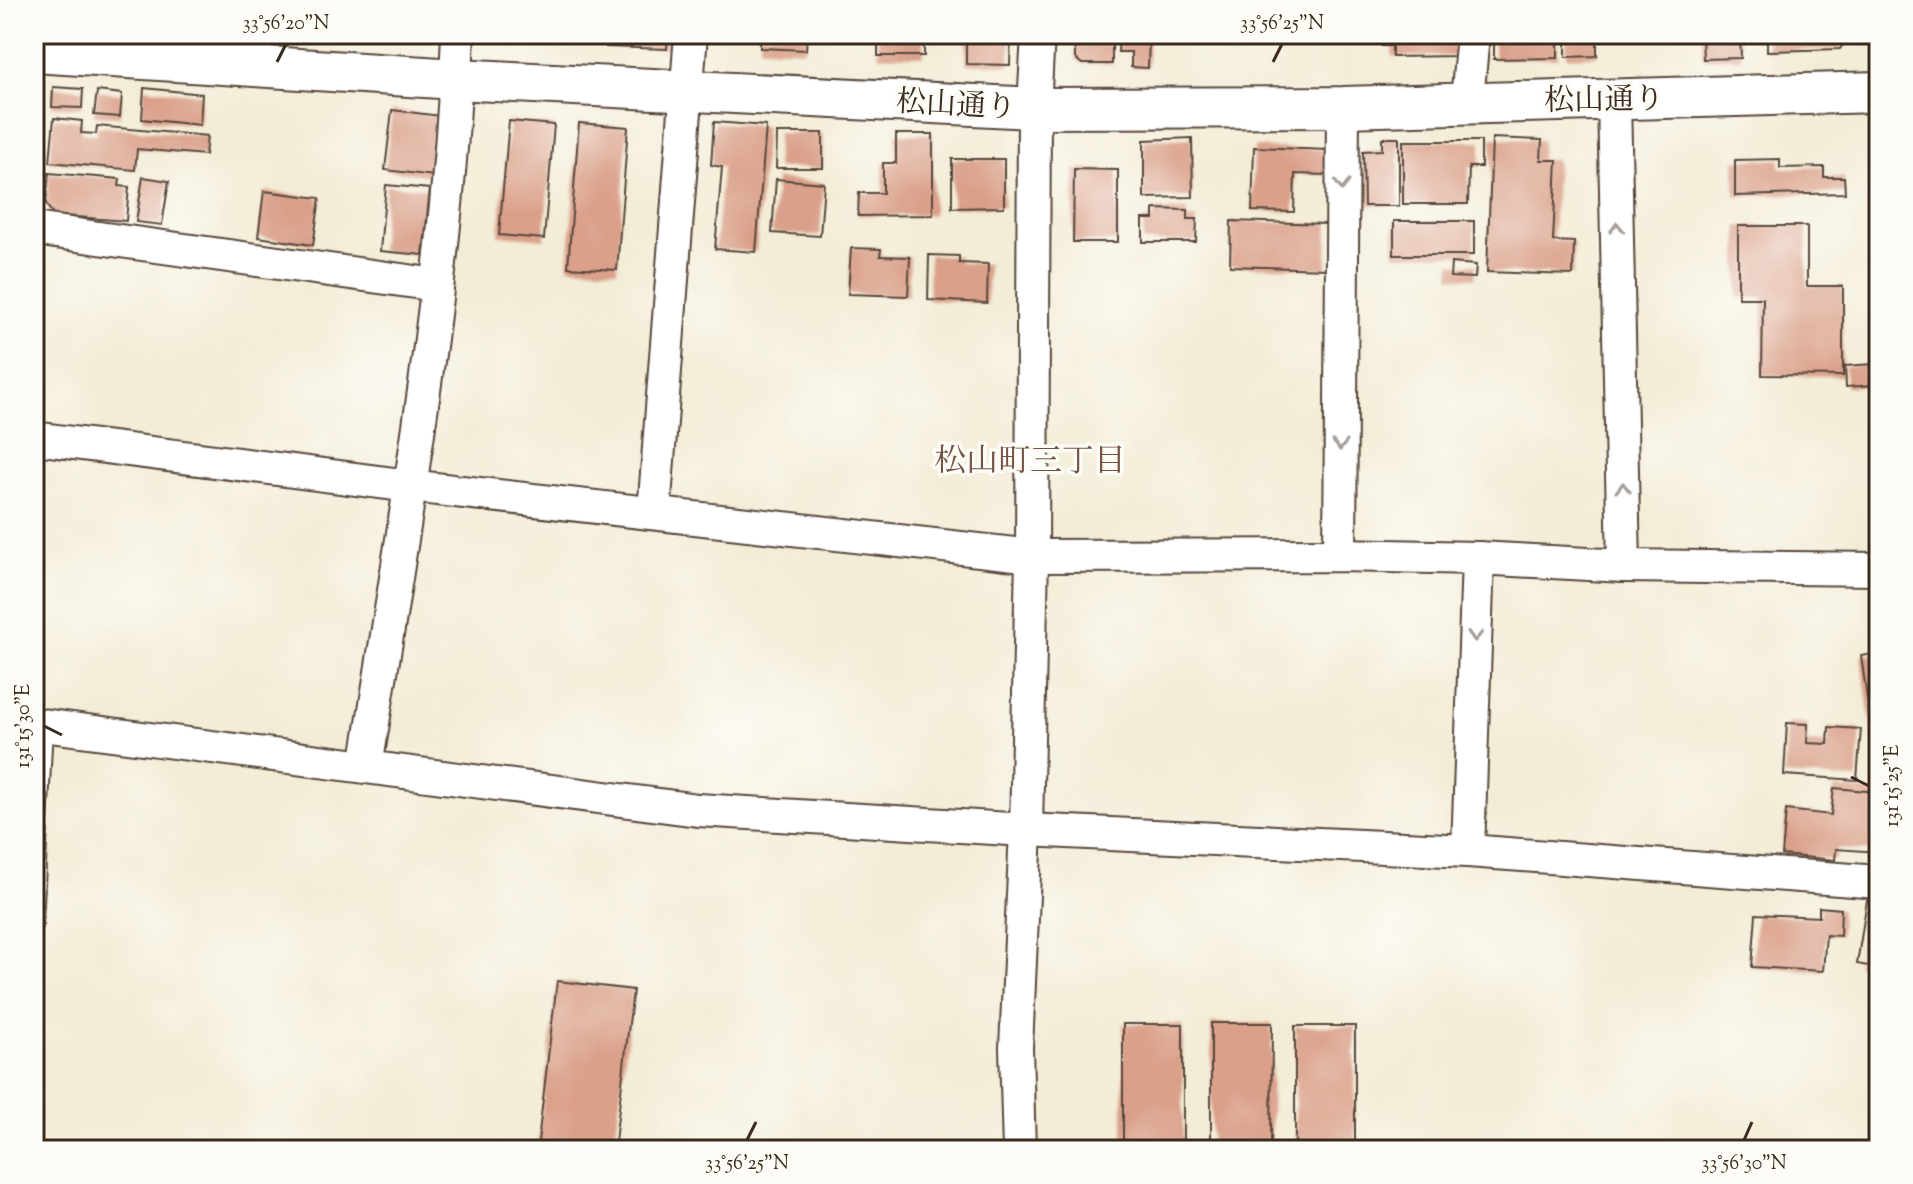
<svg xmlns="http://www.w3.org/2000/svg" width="1913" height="1184" font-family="'Sorts Mill Goudy','Noto Serif JP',serif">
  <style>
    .building { fill: #daa08a }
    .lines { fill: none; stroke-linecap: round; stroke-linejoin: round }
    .service-casing { stroke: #57473a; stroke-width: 20 }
    .minor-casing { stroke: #57473a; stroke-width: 36 }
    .tertiary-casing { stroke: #57473a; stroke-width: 44 }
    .service { stroke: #fff; stroke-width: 16 }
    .minor { stroke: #fff; stroke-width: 32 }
    .tertiary { stroke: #fff; stroke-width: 40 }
    .oneway { stroke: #a79f9a }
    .ticks { fill: none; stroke: #3b2a1e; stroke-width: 3 }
    .labels { text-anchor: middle; stroke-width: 7; stroke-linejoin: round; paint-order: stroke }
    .street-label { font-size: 30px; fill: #3b2a1e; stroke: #fdfcf7 }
    .neighbourhood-label { font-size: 32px; fill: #735344; stroke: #fdfcf7 }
    .neatline { fill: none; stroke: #3b2a1e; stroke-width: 3 }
    .ticks-label { font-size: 20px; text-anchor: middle; fill: #3b2a1e }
  </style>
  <rect width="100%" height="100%" fill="#fdfcf7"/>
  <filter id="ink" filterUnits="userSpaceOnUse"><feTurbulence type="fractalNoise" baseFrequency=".0125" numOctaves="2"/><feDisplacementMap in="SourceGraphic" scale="16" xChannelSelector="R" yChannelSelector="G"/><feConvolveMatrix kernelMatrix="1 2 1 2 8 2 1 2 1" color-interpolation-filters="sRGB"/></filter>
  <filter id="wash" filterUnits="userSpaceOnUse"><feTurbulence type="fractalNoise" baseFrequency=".006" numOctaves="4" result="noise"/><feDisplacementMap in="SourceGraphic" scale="32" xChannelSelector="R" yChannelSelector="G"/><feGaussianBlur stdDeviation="1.8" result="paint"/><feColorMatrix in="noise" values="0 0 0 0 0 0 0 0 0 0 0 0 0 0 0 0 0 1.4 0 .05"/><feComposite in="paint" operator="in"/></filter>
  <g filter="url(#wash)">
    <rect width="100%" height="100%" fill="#f3ecd6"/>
    <g id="blocks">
      <g class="building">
        <path d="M532,34H598L597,43L532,39Z"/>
        <path d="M606,34H668L667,49L606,47Z"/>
        <path d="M760,34H807L806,50L760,48Z"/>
        <rect x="878" y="34" width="46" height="22"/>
        <path d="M966,34H1011L1010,65L966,64Z"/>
        <path d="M1075,34H1112V64H1082L1075,58Z"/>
        <path d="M1119,34H1149L1148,68L1131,67V52H1118Z"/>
        <path d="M1382,34H1456L1457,56L1392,57V46H1382Z"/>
        <path d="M1494,34H1558V58L1494,59Z"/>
        <path d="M1566,34H1597V56L1566,57Z"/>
        <path d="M1702,34H1740L1741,58L1703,59Z"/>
        <path d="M1767,34H1850L1840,49L1767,51Z"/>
        <path d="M53,87L83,89L82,108L52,107Z"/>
        <path d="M144,88L202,94L200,125L142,119Z"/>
        <path d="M97,91L122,94L120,117L94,115Z"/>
        <path d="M392,110L441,116L434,176L385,170Z"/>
        <path d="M54,118L82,121L81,133L96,134L97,126L207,136L205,155L137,149L135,170L50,162Z"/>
        <path d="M509,121L554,125L544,239L499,235Z"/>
        <path d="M714,122L766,126L756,252L715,249L722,167L711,165Z"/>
        <path d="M579,123L628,127L617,270L568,267Z"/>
        <path d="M777,133H823V168H776Z"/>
        <path d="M896,134H933V215L858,216L859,193H883V163H896Z"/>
        <path d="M1192,138L1193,197L1144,198V140Z"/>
        <path d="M1382,138H1399V206H1364L1363,151L1382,150Z"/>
        <path d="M1492,138L1542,140L1541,160H1557L1553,241L1574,242L1573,275L1487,272Z"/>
        <path d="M1403,141H1481V167H1469L1468,204H1403Z"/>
        <path d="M1254,147L1327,150L1326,175L1295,174L1294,212L1252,211Z"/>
        <path d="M952,159H1004V207L952,208Z"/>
        <path d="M1780,159V168L1824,167V177H1844L1845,193L1735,196V160Z"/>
        <path d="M1074,169L1118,170V242H1073Z"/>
        <path d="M49,173L120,179L119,186L129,187L126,221L53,215L46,204Z"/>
        <path d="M143,177L169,181L162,225L136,222Z"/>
        <path d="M776,179L824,183L820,236L772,233Z"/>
        <path d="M386,185L430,189L423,255L380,251Z"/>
        <path d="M264,191L320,198L313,245L258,237Z"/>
        <path d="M1154,209L1188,210V219H1197L1196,242H1143V219H1154Z"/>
        <path d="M1231,221L1328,224L1327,269L1230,266Z"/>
        <rect x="1394" y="221" width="80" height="34"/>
        <path d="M1738,226H1807V286H1843V376L1762,375L1763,298H1738Z"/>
        <path d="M851,248L881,249L880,256L910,257L908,296L848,294Z"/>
        <path d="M929,255L959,256V263L988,264L987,303L928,300Z"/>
        <path d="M1451,263L1476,265L1475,278L1450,277Z"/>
        <path d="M1874,364L1875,385L1846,387L1845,366Z"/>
        <path d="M1879,653V747H1874L1861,656Z"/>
        <path d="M1787,723L1808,724L1807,743L1828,744L1829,727L1861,729L1857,780L1784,775Z"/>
        <path d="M1834,788L1877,792L1875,817L1879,818V852L1836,849L1835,860L1782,855L1786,810L1831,815Z"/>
        <path d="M1867,900L1879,902V968L1857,964Z"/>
        <path d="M1819,907L1841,909L1840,936L1826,935L1823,971L1752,967L1756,914L1819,917Z"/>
        <path d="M557,981L633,990L614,1150H537Z"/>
        <path d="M1211,1023H1272L1271,1150H1211Z"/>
        <rect x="1123" y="1024" width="60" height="126"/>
        <rect x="1295" y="1026" width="60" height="124"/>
        <path d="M634,1143L676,1148V1150H633Z"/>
      </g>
    </g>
  </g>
  <g filter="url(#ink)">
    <use href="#blocks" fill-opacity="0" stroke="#57473a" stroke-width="2"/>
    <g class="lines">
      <g class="service-casing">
        <path id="service" d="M34,924L44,726"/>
      </g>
      <g class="minor-casing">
        <g id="minor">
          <path d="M1614,99L1624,566"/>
          <path d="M1467,101L1473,34"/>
          <path d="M34,229L437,285"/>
          <path d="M34,438L410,486L1032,556L1340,555L1478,558L1624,566L1879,569"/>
          <path d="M654,512L691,34"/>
          <path d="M1340,555L1343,107"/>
          <path d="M34,724L698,810L1026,830L1468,851L1879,882"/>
          <path d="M366,767C404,525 448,280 458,34"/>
          <path d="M1468,851L1478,558"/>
          <path d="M1019,1150L1016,1048L1026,830L1032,556L1034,108L1038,34"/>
        </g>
      </g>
      <g class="tertiary-casing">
        <path id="tertiary" d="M34,52L456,79L1034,108L1343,107L1879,92"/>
      </g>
      <use href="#service" class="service"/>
      <use href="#minor" class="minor"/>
      <use href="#tertiary" class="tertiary"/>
    </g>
    <defs><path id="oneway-chevron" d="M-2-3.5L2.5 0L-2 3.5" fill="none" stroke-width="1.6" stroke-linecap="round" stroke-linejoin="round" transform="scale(2)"/></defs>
    <g class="oneway">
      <use href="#oneway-chevron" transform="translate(1342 185) rotate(90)"/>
      <use href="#oneway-chevron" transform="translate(1617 228) rotate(-91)"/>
      <use href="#oneway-chevron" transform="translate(1340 445) rotate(90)"/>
      <use href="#oneway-chevron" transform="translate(1623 488) rotate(-91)"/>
      <use href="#oneway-chevron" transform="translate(1475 636) rotate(92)"/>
    </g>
  </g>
  <path class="ticks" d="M277,62L286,44M1273,62L1282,44M44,726L62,735M1851,777L1869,786M747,1140L756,1122M1744,1140L1752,1122"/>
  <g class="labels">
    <g class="street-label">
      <text transform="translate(1604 99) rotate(-1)" y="10">松山通り</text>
      <text transform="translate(956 104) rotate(3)" y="10">松山通り</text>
    </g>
    <g class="neighbourhood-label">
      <text x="1030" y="471">松山町三丁目</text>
    </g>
  </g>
  <rect width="1913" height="1184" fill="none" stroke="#fdfcf7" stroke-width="88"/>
  <rect x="44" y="44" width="1825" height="1096" class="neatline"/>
  <g class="ticks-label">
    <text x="286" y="29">33°56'20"N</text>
    <text x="1282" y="29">33°56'25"N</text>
    <text transform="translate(22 726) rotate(-90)" y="7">131°15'30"E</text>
    <text transform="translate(1891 786) rotate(-90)" y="7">131°15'25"E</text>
    <text x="747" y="1169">33°56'25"N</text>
    <text x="1744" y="1169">33°56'30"N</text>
  </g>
</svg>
